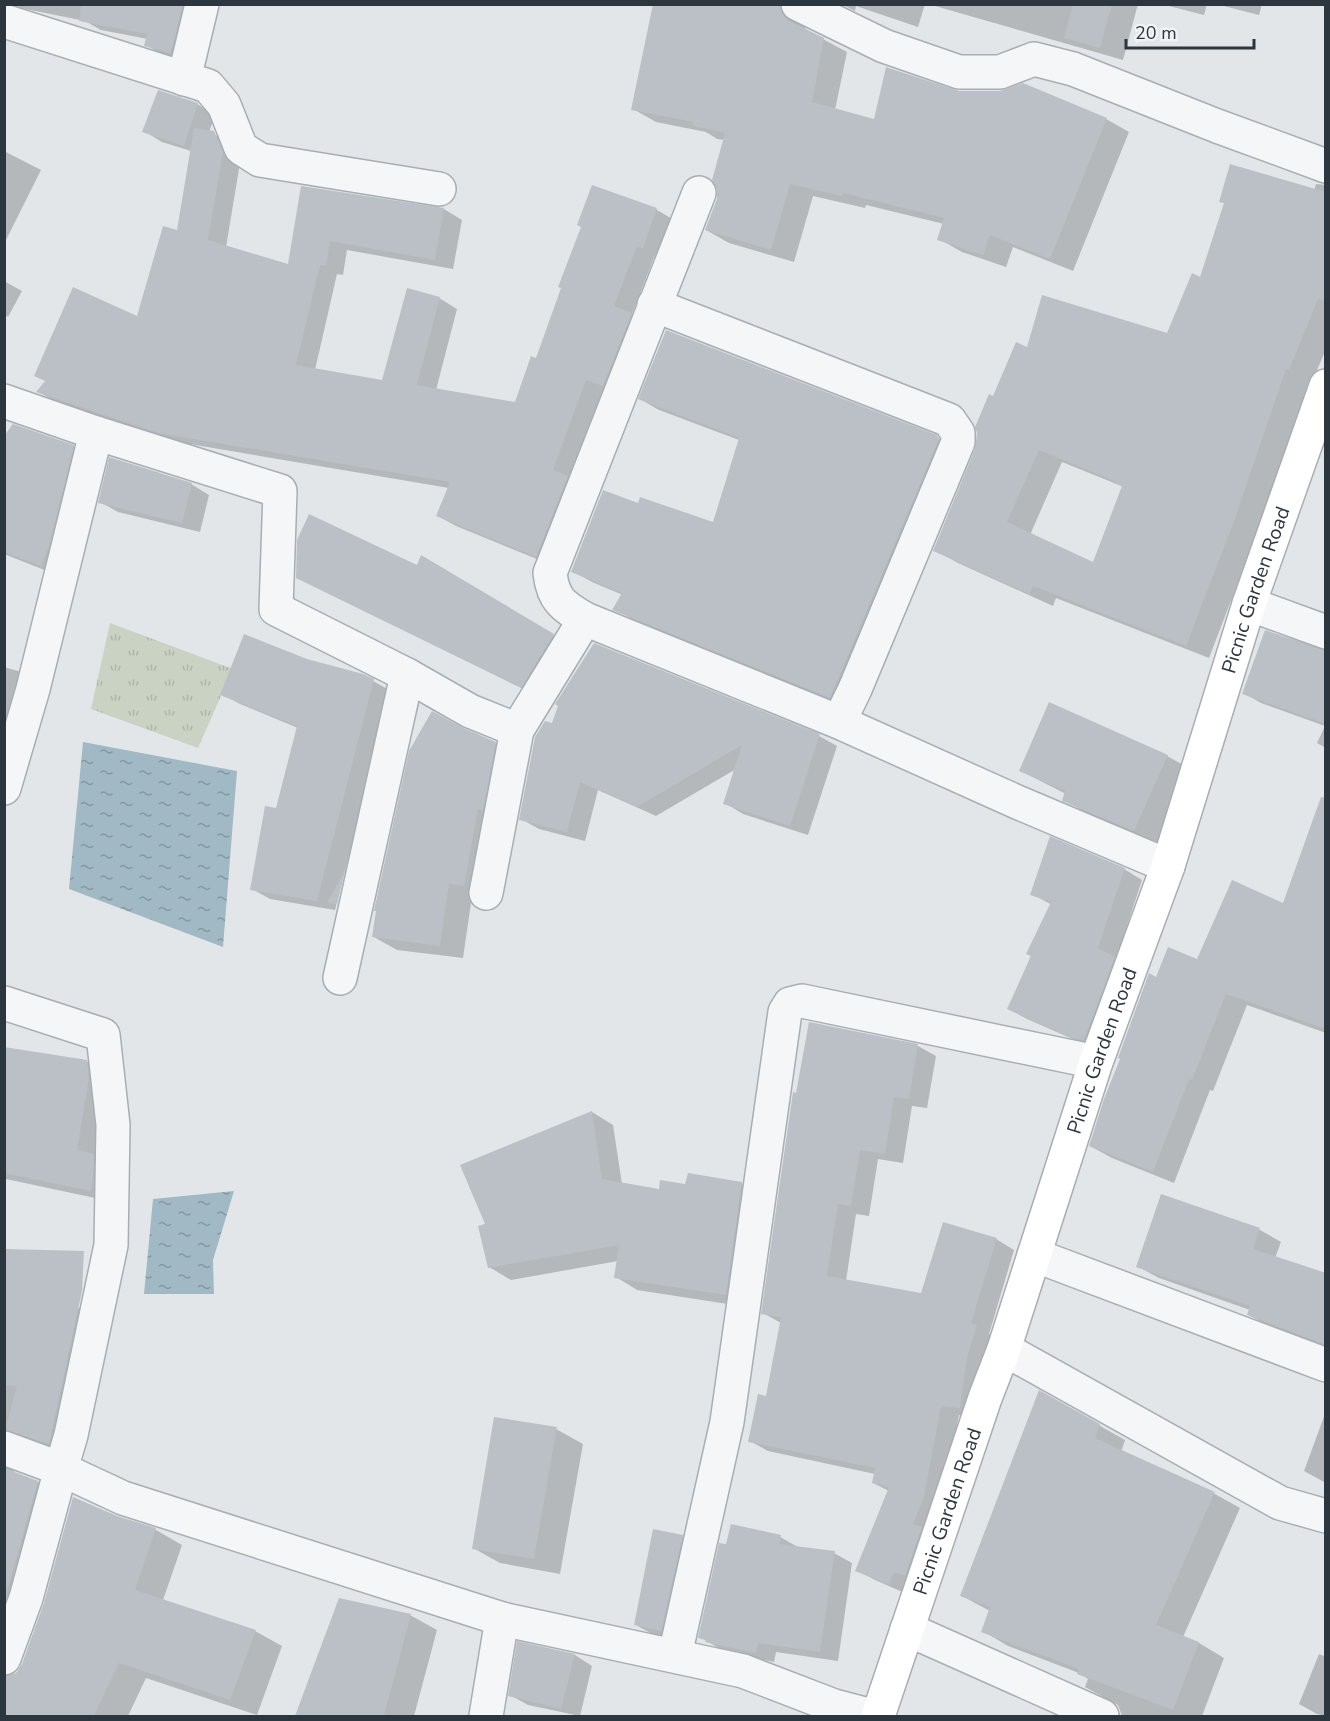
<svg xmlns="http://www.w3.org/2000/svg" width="1330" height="1721" font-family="'Nunito Sans',sans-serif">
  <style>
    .park { fill: url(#park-tufts) }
    .water { fill: url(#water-ripples) }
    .shadow { fill: #0003; fill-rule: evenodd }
    .building { fill: #bac0c5; fill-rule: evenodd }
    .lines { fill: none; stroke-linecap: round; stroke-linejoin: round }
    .street-casing { stroke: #a8aeb3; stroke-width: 36 }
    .secondary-casing { stroke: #a8aeb3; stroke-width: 36 }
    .street { stroke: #f4f6f7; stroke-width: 33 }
    .secondary { stroke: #fff; stroke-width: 33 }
    .labels { text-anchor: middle; stroke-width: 5; stroke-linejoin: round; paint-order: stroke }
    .street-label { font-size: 20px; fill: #2c363f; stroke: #f1f4f6 }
  </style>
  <defs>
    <pattern id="park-tufts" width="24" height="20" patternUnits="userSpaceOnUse" patternTransform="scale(1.5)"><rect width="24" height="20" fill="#cad2c4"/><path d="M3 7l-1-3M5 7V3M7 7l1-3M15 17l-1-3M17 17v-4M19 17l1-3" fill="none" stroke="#aeb5a9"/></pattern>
    <pattern id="water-ripples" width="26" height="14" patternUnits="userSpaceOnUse" patternTransform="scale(1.5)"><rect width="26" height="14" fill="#a1b9c4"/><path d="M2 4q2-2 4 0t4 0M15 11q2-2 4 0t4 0" fill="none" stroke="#8397a1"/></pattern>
  </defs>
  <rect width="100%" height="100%" fill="#e2e6e9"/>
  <path class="park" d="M110,623L233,669L198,748L91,709Z"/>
  <g class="water">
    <path d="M83,742L237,771L223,947L69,889Z"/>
    <path d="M234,1191L213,1260L214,1294H144L153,1199Z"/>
  </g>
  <g class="shadow">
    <path d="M13,4H203L188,62L163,55L146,45L148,39L101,30L85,21L21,8Z"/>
    <path d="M654,4H808L802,20L806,30L847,52L835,110L875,121L958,92L1106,119L1129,132L1073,271L1013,247L1006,267L962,252L939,239L944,224L866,205L865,208L813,196L794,262L729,243L706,230L718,200L725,140L717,139L706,132L656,122L633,109Z"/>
    <path d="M841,4H925L918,27L856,6L855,11Z"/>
    <path d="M928,4H1138L1123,60Z"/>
    <path d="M1161,4H1207L1204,15Z"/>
    <path d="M1216,4H1262L1259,15Z"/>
    <path d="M197,104L215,115L209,132L232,143L240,163L226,247L289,266L303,187L444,209L462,220L453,269L347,250L343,275L337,274L315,370L383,381L439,298L457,309L436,390L516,404L537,360L583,227L593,187L657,210L674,220L661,257L655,255L632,314L649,324L621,395L604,388L571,479L554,566L456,526L438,516L449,488L178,442L56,402L39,392L138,318L178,232L191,151L162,142L144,131Z"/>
    <path d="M4,151L41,170L4,244Z"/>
    <path d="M1316,184L1326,185V349L1312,382L1309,381L1255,538L1209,658L1056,598L1053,606L958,563L935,550L977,450L994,398L1028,349L1168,335L1201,279L1314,190ZM1062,462L1124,487L1094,564L1030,535Z"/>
    <path d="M4,281L22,291L8,317L4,314Z"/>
    <path d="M640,399L936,437L956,448L850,708L634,620L614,609L623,595L592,582L573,571L639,505L714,524L739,440L659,410Z"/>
    <path d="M4,439L73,446L94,458L62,577L4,554Z"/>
    <path d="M191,484L209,495L200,532L118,512L100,502Z"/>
    <path d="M421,557L571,646L540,697L316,587L418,567Z"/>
    <path d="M1326,652V748L1317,743L1325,726L1261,703L1244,693Z"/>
    <path d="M306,661L373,681L391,691L335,910L270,899L252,889L277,810L298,728L240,704L222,694Z"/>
    <path d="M4,667L18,671L37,682L4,750Z"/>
    <path d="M553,725L819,736L837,746L808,835L743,814L725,803L736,769L656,816L598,790L585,841L539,829L521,819Z"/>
    <path d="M462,730L495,743L518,756L472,896L463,958L397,950L374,937Z"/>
    <path d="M1167,756L1194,771L1161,845L1090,815L1064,800L1066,794L1021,771Z"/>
    <path d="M1326,828V1033L1247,1005L1213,1091L1210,1090L1174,1183L1112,1158L1090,1146L1157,979L1198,961L1284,905Z"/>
    <path d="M1124,869L1142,880L1116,959L1132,968L1091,1047L1027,1019L1009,1009L1052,905L1032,894Z"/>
    <path d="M918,1046L936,1056L927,1108L912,1106L903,1163L878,1159L869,1216L856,1214L846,1281L922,1294L996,1239L1014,1250L989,1334L994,1337L978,1418L959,1415L941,1508L907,1594L875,1580L857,1570L889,1491L873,1483L875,1474L768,1451L750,1441L767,1398L781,1323L763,1313Z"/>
    <path d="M4,1048L86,1061L105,1072L109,1201L6,1179L4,1189Z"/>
    <path d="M592,1112L613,1125L622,1184L660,1190L687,1185L741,1184L763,1196L747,1307L637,1290L616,1277L618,1261L511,1280L489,1267L488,1225Z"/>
    <path d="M1162,1196L1260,1230L1281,1242L1275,1258L1326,1274V1348L1270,1327L1249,1315L1250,1310L1159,1278L1137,1266Z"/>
    <path d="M4,1305L79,1308L105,1323L75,1458L12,1468L15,1473L38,1482L64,1497L13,1667L12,1676L16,1674L117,1517L156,1530L182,1545L163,1600L255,1631L282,1646L257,1715L146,1678L128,1716H4Z"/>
    <path d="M1040,1392L1125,1440L1121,1452L1215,1494L1240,1508L1183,1637L1199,1643L1224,1658L1202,1716H1122L1118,1705L1085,1687L1088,1679L1079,1673L1008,1646L983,1631L990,1611L962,1596Z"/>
    <path d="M1326,1411V1483L1304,1471Z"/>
    <path d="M556,1429L583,1444L560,1574L500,1563L473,1548Z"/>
    <path d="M682,1537L700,1547L679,1640L654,1635L636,1625Z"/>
    <path d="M780,1537L798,1547L834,1553L852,1563L838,1661L776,1652L774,1662L725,1652L700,1637L727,1546Z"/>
    <path d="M340,1600L410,1615L437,1630L414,1716H296Z"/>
    <path d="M1319,1654L1326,1657V1716L1317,1714L1299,1704Z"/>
    <path d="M575,1655L592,1666L580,1716L528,1705L510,1695Z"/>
  </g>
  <g class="building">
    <path d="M81,4H183L171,53L144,46L147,34L79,21Z"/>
    <path d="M653,4H779L782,14L789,21L824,38L812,102L874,119L886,67L959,91H1000L1023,83L1107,118L1050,259L990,235L983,255L937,240L944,218L843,193L842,196L790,184L771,250L705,230L717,199V190L712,180L725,133L693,126L694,122L631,110Z"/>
    <path d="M1073,4H1112L1100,48L1064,38Z"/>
    <path d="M158,90L198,103L184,146L142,132Z"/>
    <path d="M194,128L214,131L223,152L208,240L288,264L301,186L444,208L435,260L330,241L326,266L320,265L296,365L382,380L407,288L440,297L417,385L515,402L531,356L536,358L561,288L558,287L581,227L577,225L592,185L657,208L643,248L637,246L614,306L632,313L603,386L586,380L553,470L568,476L536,557L436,516L450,482L158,433L36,392L45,381L34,376L73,287L137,316L163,226L177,230Z"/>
    <path d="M1230,164L1326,192V301L1318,299L1289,370L1286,369L1233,524L1186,646L1033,586L1029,594L933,551L975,449L977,433L975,427L989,394L993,396L1016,342L1027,347L1042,295L1167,333L1192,273L1200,277L1224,203L1219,202ZM1039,450L1114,481L1113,483L1122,486L1093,562L1007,522Z"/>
    <path d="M666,330L937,435L939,439L830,698L612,610L622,593L571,572L603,490L638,503L640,497L713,522L739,438L638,399Z"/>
    <path d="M13,424L74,445L49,547L41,566L4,552V436Z"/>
    <path d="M109,457L192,483L182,523L98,503Z"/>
    <path d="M309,514L417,565L421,555L554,634L521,688L296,578L297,540Z"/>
    <path d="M1265,630L1326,650V724L1242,694Z"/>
    <path d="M244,634L307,659L363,674L374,679L317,901L250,890L265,806L276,808L297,726L220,695Z"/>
    <path d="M594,643L820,734L790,826L723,804L742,745L637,807L580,782L567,832L519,820L535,737L545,721L552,723L558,706L555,704Z"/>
    <path d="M1049,702L1168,755L1134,831L1062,801L1065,791L1019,771Z"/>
    <path d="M432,711L463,728L496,742L483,811L478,809L464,886L449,884L440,946L372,937L376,911H374L409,751Z"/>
    <path d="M1321,797L1326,798V1029L1226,994L1192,1080L1189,1079L1153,1172L1089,1146L1104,1099L1120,1059L1118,1058L1149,973L1156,977L1168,947L1197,959L1232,880L1283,903Z"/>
    <path d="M1050,836L1125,868L1098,948L1115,957L1084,1040L1072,1038L1007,1009L1031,956L1026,954L1051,902L1030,895Z"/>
    <path d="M345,869L337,904L327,903Z"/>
    <path d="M809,1022L918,1044L909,1099L894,1097L885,1154L860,1150L851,1206L838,1204L827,1276L921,1293L943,1222L997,1238L971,1323L977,1325L967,1358L960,1408L941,1406L924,1497L913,1524L922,1527L905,1576L894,1572L889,1585L855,1571L889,1487L872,1483L875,1468L748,1442L758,1394L766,1396L781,1317L761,1314L793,1092L796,1093Z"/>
    <path d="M4,1047L87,1060L89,1078L77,1150L94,1154L93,1178L91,1191L4,1173Z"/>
    <path d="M592,1111L602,1179L659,1189L660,1180L685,1184L688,1173L742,1182L726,1295L614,1278L619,1245L488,1268L478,1226L485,1224L460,1165Z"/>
    <path d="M1161,1194L1260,1228L1253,1249L1326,1273V1345L1247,1315L1250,1306L1136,1267Z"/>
    <path d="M4,1249L84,1251L82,1291L49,1444L5,1430L17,1386L4,1385Z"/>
    <path d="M1039,1390L1100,1424L1095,1438L1215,1492L1156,1625L1199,1642L1173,1710L1077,1674L1079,1669L981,1632L990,1607L960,1596Z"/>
    <path d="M494,1417L557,1427L534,1559L472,1549Z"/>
    <path d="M4,1468L38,1481L4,1602Z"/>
    <path d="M73,1497L117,1516L156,1528L135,1590L256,1630L230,1700L119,1663L94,1716H4V1676L16,1673L22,1664L44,1603Z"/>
    <path d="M731,1524L781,1535L779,1544L835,1551L820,1652L758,1643L756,1653L705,1642L706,1640L698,1638L719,1543L726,1544Z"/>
    <path d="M653,1529L683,1535L661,1631L634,1625Z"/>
    <path d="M339,1598L411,1614L384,1716H295Z"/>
    <path d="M517,1641L575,1654L561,1709L508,1696Z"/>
  </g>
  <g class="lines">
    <g class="street-casing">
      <g id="street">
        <path d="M798,4L884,46L959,72H1000L1034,59L1073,69L1217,126L1326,166"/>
        <path d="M4,21L208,86L224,105L241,148L260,160L439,189"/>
        <path d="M184,79L202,4"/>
        <path d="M654,305L949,420L958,433V442L855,689L839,722"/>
        <path d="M4,401L96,433L280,491L276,609L407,675L470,711L517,730"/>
        <path d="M1249,604L1326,632"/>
        <path d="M585,619C563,606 553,600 550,573L699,193"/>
        <path d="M4,788L33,689L96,433"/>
        <path d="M486,893L517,730L585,619L839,722L1017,802L1168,866"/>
        <path d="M340,978L407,675"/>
        <path d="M4,1003L103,1035L113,1125L111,1245L71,1435L61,1469L123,1498L502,1619L743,1671L834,1706L872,1716"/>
        <path d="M1034,1255L1326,1365"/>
        <path d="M1004,1349L1280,1503L1326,1516"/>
        <path d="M4,1448L61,1469L26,1598L4,1658"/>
        <path d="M907,1629L1102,1716"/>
        <path d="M675,1655L727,1422L785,1012L790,1004L802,1001L1096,1062"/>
        <path d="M486,1716L502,1619"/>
      </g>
    </g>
    <g class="secondary-casing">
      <g id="secondary">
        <path id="s1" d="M878,1716L985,1398L1004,1349L1096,1062L1168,866L1249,604L1326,386"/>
      </g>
    </g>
    <use href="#street" class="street"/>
    <use href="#secondary" class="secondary"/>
  </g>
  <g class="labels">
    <g class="street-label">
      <text dy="7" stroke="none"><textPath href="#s1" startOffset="1188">Picnic Garden Road</textPath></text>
      <text dy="7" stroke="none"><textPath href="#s1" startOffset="702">Picnic Garden Road</textPath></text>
      <text dy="7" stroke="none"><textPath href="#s1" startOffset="216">Picnic Garden Road</textPath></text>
    </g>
  </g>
  <rect width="1330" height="1721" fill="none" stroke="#2c363f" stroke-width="12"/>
  <path d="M1126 39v9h128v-9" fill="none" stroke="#2c363f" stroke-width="3"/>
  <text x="1135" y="39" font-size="18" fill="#2c363f" stroke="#f1f4f6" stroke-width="4.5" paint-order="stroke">20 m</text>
</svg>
